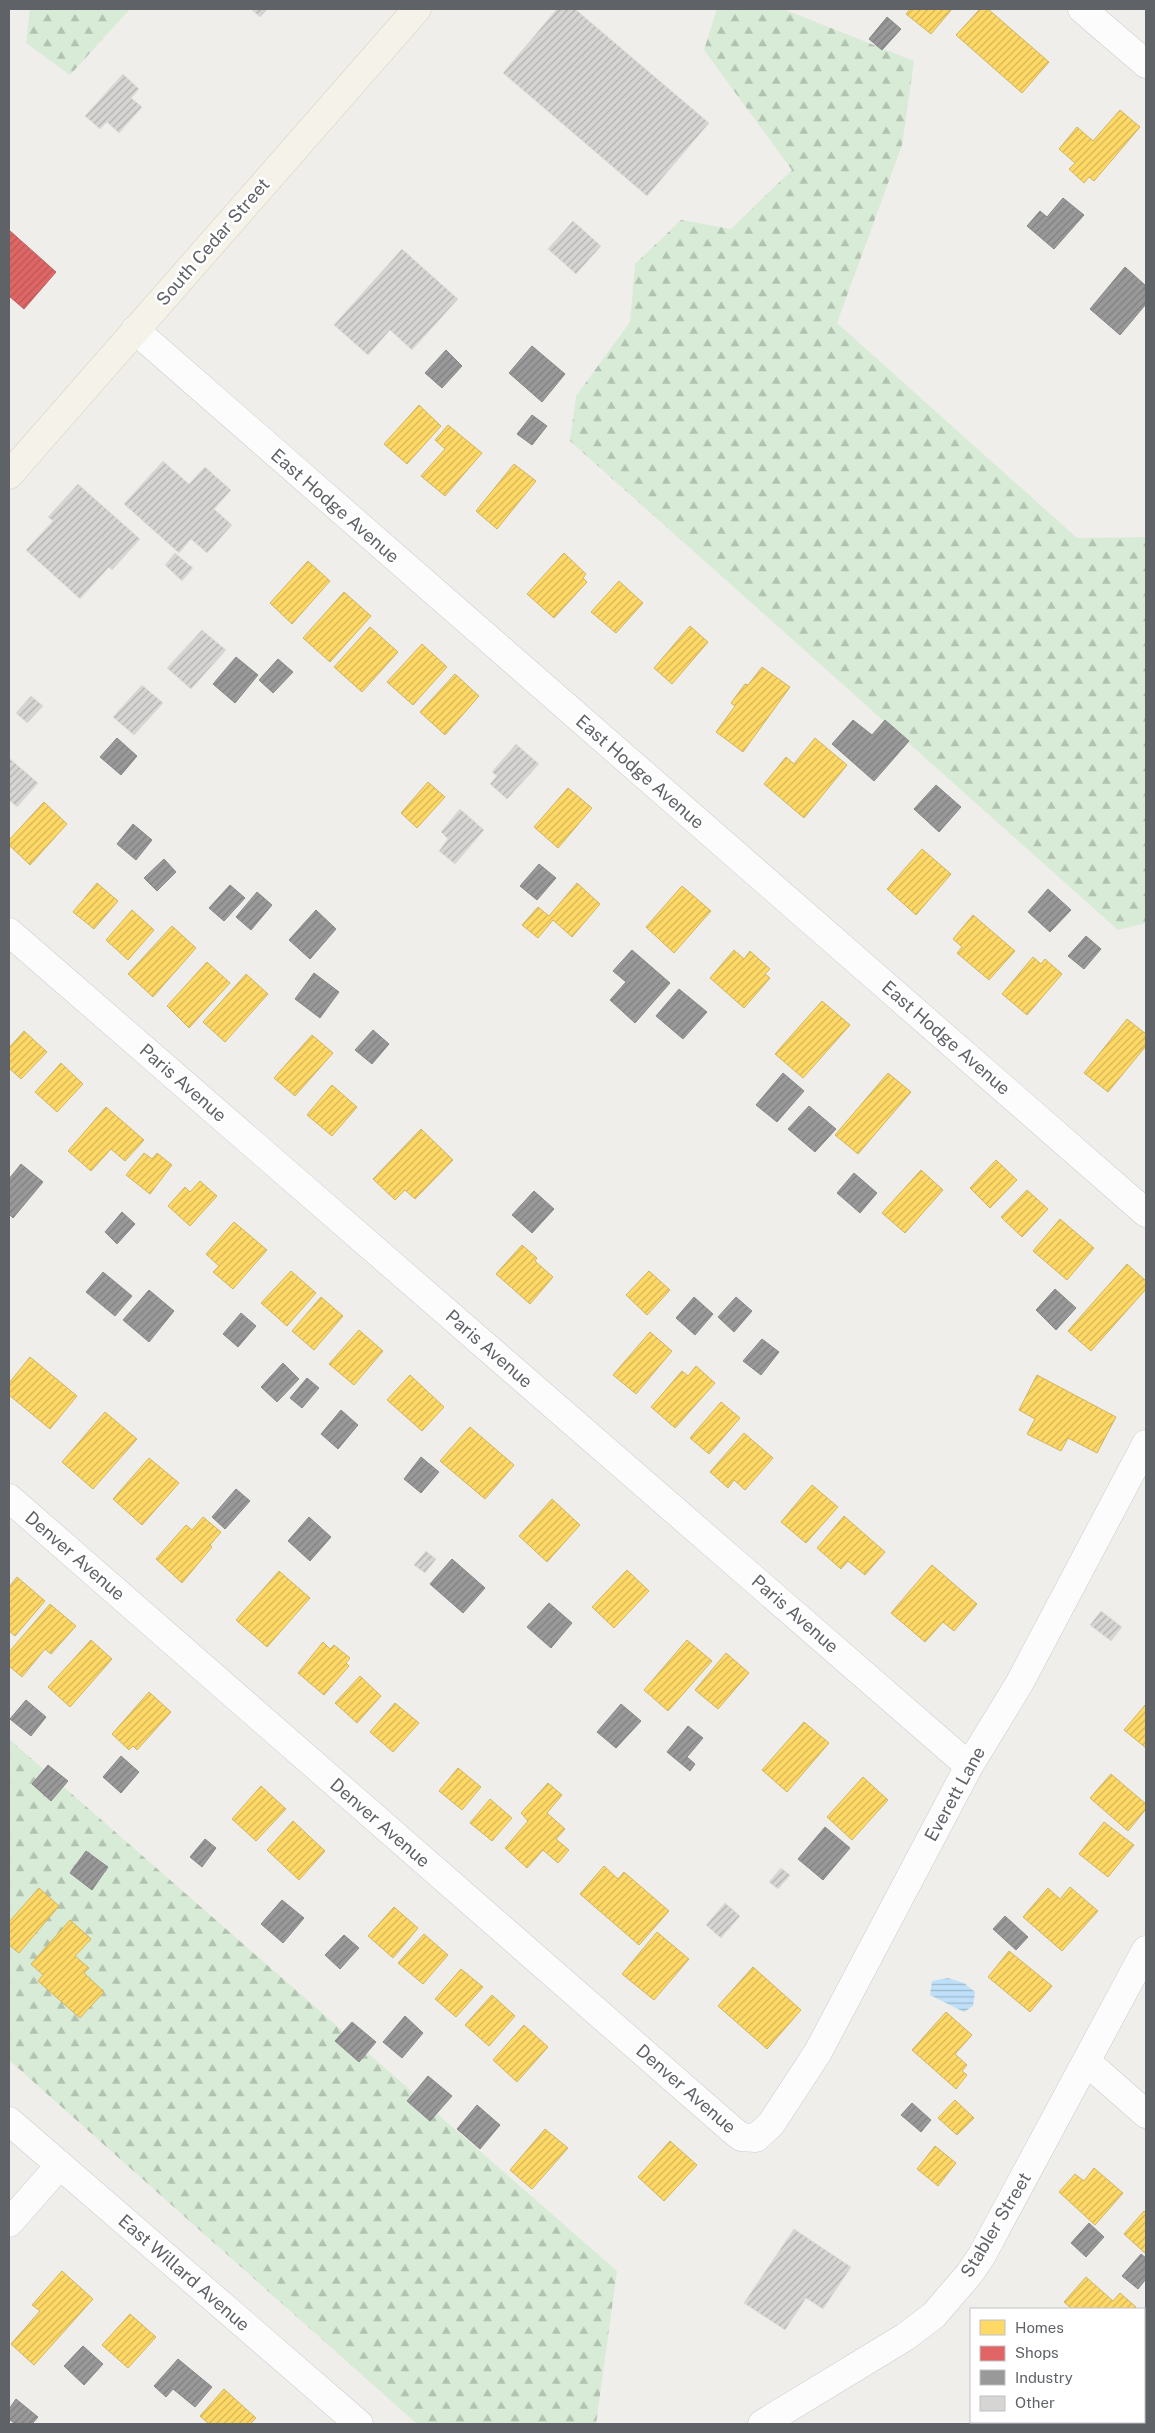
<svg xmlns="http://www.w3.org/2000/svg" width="1155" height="2433" font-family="'Public Sans',sans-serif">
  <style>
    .forest { fill: url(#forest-firs) }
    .water { fill: url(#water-rules) }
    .homes { fill: url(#homes-hatch); stroke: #cfb667 }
    .shops { fill: url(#shops-hatch); stroke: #b96567 }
    .industry { fill: url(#industry-hatch); stroke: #88898a }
    .building { fill: url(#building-hatch); stroke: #deddd9 }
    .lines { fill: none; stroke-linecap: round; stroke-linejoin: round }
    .minor-casing { stroke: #cbcccc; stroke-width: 29 }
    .major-casing { stroke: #d7ceb8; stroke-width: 29 }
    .minor { stroke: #fdfcfc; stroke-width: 28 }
    .major { stroke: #f4f2e9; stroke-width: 28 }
    .labels { text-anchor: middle; stroke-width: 5; stroke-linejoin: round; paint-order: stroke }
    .street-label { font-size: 18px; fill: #5f6368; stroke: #fff }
  </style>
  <defs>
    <pattern id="forest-firs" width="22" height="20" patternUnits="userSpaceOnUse" patternTransform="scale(1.25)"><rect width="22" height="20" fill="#d8ebd6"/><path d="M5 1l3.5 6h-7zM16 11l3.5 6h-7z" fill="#b2c2b1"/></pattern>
    <pattern id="water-rules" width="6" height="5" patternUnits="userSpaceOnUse" patternTransform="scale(1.25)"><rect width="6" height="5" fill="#bfe0f9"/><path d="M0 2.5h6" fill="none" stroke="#9eb9cd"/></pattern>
    <pattern id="homes-hatch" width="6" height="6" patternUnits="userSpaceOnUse" patternTransform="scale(1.25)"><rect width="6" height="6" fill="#ffd966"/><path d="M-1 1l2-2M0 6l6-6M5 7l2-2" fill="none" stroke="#d2b458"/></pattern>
    <pattern id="shops-hatch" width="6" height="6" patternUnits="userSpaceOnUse" patternTransform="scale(1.25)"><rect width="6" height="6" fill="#e06666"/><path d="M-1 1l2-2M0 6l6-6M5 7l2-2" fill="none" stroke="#b95858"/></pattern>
    <pattern id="industry-hatch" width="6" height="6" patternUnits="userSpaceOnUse" patternTransform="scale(1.25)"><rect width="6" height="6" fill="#999"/><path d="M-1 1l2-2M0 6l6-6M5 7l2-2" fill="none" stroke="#808081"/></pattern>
    <pattern id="building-hatch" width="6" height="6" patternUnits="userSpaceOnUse" patternTransform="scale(1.25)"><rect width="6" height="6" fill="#d6d5d3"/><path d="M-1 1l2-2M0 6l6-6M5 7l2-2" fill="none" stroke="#b1b0af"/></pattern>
  </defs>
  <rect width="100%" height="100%" fill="#efeeea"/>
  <g class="forest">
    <path d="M30,9H130L70,75L26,43Z"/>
    <path d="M717,9H783L914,61L902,145L837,323L1077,538L1146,537V923L1118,930L570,441L576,396L630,322L635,264L681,220L731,229L792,170L704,50Z"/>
    <path d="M9,1739L617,2271L596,2424H417L9,2060Z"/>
  </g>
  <path class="water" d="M948,1978L964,1983L975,1992L973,2006L964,2012L930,1995L932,1981Z"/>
  <g class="homes">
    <path d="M910,9H952L931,34L906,14Z"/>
    <path d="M980,9H988L1049,62L1022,93L956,35Z"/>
    <path d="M1120,110L1140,127L1094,181L1089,177L1084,183L1069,169L1075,163L1059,149L1077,127L1093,141Z"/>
    <path d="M419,405L441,426L407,464L384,444Z"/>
    <path d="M448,425L482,453L445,496L421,476L445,449L435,440Z"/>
    <path d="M514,464L536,481L497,529L476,511Z"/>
    <path d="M564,553L586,574L583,578L587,582L554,618L527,594Z"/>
    <path d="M308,561L330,581L292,624L270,603Z"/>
    <path d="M619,581L643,603L616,633L591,612Z"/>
    <path d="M344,592L371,616L330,662L303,638Z"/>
    <path d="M690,626L708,642L672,684L654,668Z"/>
    <path d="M370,627L398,652L362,692L334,667Z"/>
    <path d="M422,644L447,667L413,705L387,682Z"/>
    <path d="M762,667L790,687L743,752L716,732L735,706L731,703L745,684L748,685Z"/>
    <path d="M455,674L479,696L445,735L420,712Z"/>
    <path d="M815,738L847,765L804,818L764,784L786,757L794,764Z"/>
    <path d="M428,782L445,797L417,828L401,813Z"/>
    <path d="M568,788L592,808L558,848L534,827Z"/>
    <path d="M44,802L67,824L30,865L9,845V840Z"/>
    <path d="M922,849L951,874L916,915L887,889Z"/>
    <path d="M97,883L118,901L94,929L73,912Z"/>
    <path d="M577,883L600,904L572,937L553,920L538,938L522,925L538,907L549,916Z"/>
    <path d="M682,886L711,911L674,953L646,927Z"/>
    <path d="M132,910L154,930L128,960L106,940Z"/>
    <path d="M973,915L1015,951L989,980L957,953L962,947L953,939Z"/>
    <path d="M172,926L196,948L153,997L128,974Z"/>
    <path d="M734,950L744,959L750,951L770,969L765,974L770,978L744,1008L710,978Z"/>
    <path d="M1033,957L1041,964L1045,959L1062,974L1027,1015L1002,994Z"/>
    <path d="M207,962L230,983L189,1028L167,1006Z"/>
    <path d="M246,974L268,994L225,1042L203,1022Z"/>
    <path d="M822,1001L850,1025L803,1078L775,1054Z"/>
    <path d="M1127,1019L1146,1034V1046L1108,1092L1084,1073Z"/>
    <path d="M24,1031L47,1052L21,1079L9,1068V1048Z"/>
    <path d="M312,1035L333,1053L295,1096L274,1078Z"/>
    <path d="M61,1063L83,1084L57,1112L35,1092Z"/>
    <path d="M888,1073L911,1092L858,1154L835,1135Z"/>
    <path d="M332,1085L357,1107L332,1136L307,1115Z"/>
    <path d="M106,1107L144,1140L125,1161L111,1149L91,1171L68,1151Z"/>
    <path d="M421,1129L453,1160L415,1199L405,1190L395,1200L373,1179Z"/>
    <path d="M144,1153L152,1159L157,1153L172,1165L150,1194L126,1175Z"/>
    <path d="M996,1160L1017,1180L990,1208L970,1188Z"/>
    <path d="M921,1170L943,1190L905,1233L882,1213Z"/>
    <path d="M200,1181L217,1196L190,1226L168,1206L185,1187L190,1192Z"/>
    <path d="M1027,1190L1048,1209L1022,1237L1001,1217Z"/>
    <path d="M1060,1219L1094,1248L1067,1280L1033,1251Z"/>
    <path d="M234,1222L267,1250L233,1289L213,1272L219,1266L206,1254Z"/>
    <path d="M522,1245L537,1258L535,1261L553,1277L530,1304L496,1274Z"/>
    <path d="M1127,1264L1146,1281V1289L1091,1351L1068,1331Z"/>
    <path d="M291,1271L316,1293L287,1326L261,1303Z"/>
    <path d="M649,1271L670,1290L647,1315L626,1295Z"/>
    <path d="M321,1297L343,1316L314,1350L292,1331Z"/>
    <path d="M359,1330L383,1351L354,1385L329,1364Z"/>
    <path d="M650,1332L672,1351L636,1394L613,1375Z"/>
    <path d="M30,1357L77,1396L50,1429L9,1395V1383Z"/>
    <path d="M696,1366L715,1383L675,1428L651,1407L682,1371L688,1376Z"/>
    <path d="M410,1375L444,1407L422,1431L387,1400Z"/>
    <path d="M1037,1375L1116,1417L1097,1453L1068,1438L1061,1451L1027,1434L1035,1419L1019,1410Z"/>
    <path d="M721,1402L740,1418L709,1454L690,1438Z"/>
    <path d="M105,1412L137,1439L93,1489L62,1462Z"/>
    <path d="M470,1427L514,1465L485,1499L440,1461Z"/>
    <path d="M744,1433L773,1458L745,1490L734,1480L728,1488L710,1472Z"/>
    <path d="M149,1458L179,1483L142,1525L113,1499Z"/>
    <path d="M812,1485L838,1507L806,1543L781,1522Z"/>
    <path d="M552,1499L580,1525L547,1562L519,1536Z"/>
    <path d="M844,1516L885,1552L865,1575L848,1561L841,1569L817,1548Z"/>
    <path d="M203,1517L221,1532L210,1545L212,1547L182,1583L156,1559L186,1525L192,1530Z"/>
    <path d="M932,1565L977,1604L954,1631L943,1622L925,1642L891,1613Z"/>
    <path d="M627,1570L649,1591L614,1628L592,1607Z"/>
    <path d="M279,1571L310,1598L267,1647L236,1620Z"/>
    <path d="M17,1577L45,1601L15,1636L9,1631V1587Z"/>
    <path d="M50,1604L76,1626L51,1654L45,1649L22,1677L9,1666V1652Z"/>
    <path d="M91,1640L112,1659L70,1707L48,1687Z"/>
    <path d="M687,1640L712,1661L668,1711L644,1690Z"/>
    <path d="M323,1642L330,1649L334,1645L350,1658L346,1663L349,1666L324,1695L298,1673Z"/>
    <path d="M726,1653L749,1673L718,1709L695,1690Z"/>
    <path d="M360,1676L381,1696L357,1723L335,1703Z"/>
    <path d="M149,1692L171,1712L137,1750L133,1746L129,1750L112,1734Z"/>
    <path d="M395,1703L419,1723L393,1752L370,1732Z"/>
    <path d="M1146,1704V1748L1124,1730Z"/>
    <path d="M804,1722L829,1743L787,1792L762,1770Z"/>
    <path d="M458,1768L481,1787L462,1810L439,1791Z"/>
    <path d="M1111,1774L1146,1804V1809L1128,1831L1090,1798Z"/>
    <path d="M863,1777L888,1800L852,1840L827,1817Z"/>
    <path d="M548,1783L562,1795L547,1813L565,1829L556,1839L569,1850L558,1863L543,1850L527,1868L505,1848L528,1821L521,1813Z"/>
    <path d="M261,1786L286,1809L256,1841L232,1819Z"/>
    <path d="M490,1799L512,1818L492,1841L470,1823Z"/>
    <path d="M293,1821L325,1851L299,1880L267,1850Z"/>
    <path d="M1104,1822L1134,1845L1108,1877L1079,1854Z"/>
    <path d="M604,1866L618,1879L624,1872L669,1911L639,1945L580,1894Z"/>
    <path d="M1070,1887L1098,1911L1062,1951L1023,1917L1048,1888L1060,1899Z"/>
    <path d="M39,1888L59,1906L19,1953L9,1945V1922Z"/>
    <path d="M394,1907L418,1928L393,1958L368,1936Z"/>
    <path d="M70,1920L91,1939L75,1956L89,1968L84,1973L104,1992L80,2018L38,1981L43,1975L31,1964Z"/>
    <path d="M657,1932L689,1959L654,2000L622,1974Z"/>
    <path d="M424,1934L448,1955L423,1984L398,1963Z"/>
    <path d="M1009,1951L1052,1986L1030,2012L988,1977Z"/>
    <path d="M753,1967L801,2010L767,2049L718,2006Z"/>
    <path d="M461,1969L483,1987L456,2017L435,1999Z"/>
    <path d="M492,1995L515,2016L489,2046L465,2025Z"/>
    <path d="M946,2012L972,2035L955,2054L967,2065L962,2071L967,2075L956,2089L912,2050Z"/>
    <path d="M524,2025L548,2047L517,2082L493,2060Z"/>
    <path d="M955,2100L974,2118L957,2135L938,2118Z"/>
    <path d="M545,2129L568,2148L532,2189L510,2170Z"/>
    <path d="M670,2141L697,2165L664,2201L638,2177Z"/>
    <path d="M935,2146L956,2163L938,2186L917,2169Z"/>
    <path d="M1094,2168L1123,2193L1095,2225L1059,2192L1075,2174L1084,2181Z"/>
    <path d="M1144,2211L1146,2213V2254L1124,2234Z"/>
    <path d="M62,2271L93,2299L34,2365L11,2344L40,2311L32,2305Z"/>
    <path d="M1086,2277L1113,2301L1120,2293L1136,2307L1134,2309H1072L1064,2302Z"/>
    <path d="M130,2314L156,2337L128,2368L102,2345Z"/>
    <path d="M224,2389L256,2418L250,2424H209L200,2416Z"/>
  </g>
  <path class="shops" d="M9,230L56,272L24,309L9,296Z"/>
  <g class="industry">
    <path d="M887,17L901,29L882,50L869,39Z"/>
    <path d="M1063,198L1084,215L1054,249L1027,226L1040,211L1047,217Z"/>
    <path d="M1125,267L1146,286V304L1120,335L1090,309Z"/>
    <path d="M532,346L565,374L542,402L509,373Z"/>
    <path d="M446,350L462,366L442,388L425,373Z"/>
    <path d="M532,415L547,426L532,445L517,434Z"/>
    <path d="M236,657L258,675L235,703L213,684Z"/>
    <path d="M278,659L293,672L273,693L259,680Z"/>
    <path d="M853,720L872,735L885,720L909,741L874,781L832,744Z"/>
    <path d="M117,738L137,756L121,775L100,757Z"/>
    <path d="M936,785L961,807L939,832L914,809Z"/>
    <path d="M133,824L152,840L136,860L117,844Z"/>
    <path d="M164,859L176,872L157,891L144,878Z"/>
    <path d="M539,864L556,878L537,900L520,886Z"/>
    <path d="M230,885L245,898L224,921L209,908Z"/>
    <path d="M1048,889L1071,910L1050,932L1028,912Z"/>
    <path d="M257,892L272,905L251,930L236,917Z"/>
    <path d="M316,910L336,929L310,959L289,940Z"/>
    <path d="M1086,936L1101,949L1084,969L1068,956Z"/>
    <path d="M632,950L670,983L635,1023L610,1000L626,982L613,971Z"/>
    <path d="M314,973L339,992L320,1018L295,999Z"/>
    <path d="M679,989L707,1012L683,1039L656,1016Z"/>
    <path d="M373,1030L389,1044L372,1064L355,1050Z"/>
    <path d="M783,1073L804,1091L777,1122L756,1105Z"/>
    <path d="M809,1106L836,1129L815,1152L788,1129Z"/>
    <path d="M21,1164L43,1182L13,1218L9,1214V1179Z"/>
    <path d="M854,1173L877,1193L860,1213L837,1193Z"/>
    <path d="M534,1191L554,1209L532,1233L512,1215Z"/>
    <path d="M122,1212L135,1224L117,1244L105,1232Z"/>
    <path d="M103,1272L132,1296L115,1316L86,1292Z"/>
    <path d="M1055,1289L1076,1308L1056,1330L1036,1310Z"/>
    <path d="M149,1290L174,1311L149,1342L123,1320Z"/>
    <path d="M694,1297L713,1314L695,1335L676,1318Z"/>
    <path d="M736,1297L752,1311L734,1332L718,1317Z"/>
    <path d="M241,1313L256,1326L238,1347L223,1334Z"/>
    <path d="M762,1339L779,1352L761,1375L743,1361Z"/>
    <path d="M283,1363L299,1379L277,1402L261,1387Z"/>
    <path d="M307,1378L319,1388L302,1408L290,1398Z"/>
    <path d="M341,1410L358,1425L338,1449L321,1434Z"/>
    <path d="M421,1457L439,1472L421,1493L404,1479Z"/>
    <path d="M236,1489L250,1501L225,1529L212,1517Z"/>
    <path d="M309,1517L331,1537L310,1561L288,1541Z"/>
    <path d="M452,1559L485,1588L463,1613L430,1584Z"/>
    <path d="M549,1603L572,1623L551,1648L527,1627Z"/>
    <path d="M26,1700L46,1717L31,1736L10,1719Z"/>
    <path d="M621,1704L641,1721L616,1748L597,1732Z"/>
    <path d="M688,1726L703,1738L687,1757L695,1764L690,1771L667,1752Z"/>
    <path d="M121,1756L139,1772L121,1793L103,1777Z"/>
    <path d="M48,1765L68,1781L51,1801L32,1784Z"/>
    <path d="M825,1827L850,1848L823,1880L798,1859Z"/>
    <path d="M205,1839L216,1848L202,1867L190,1857Z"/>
    <path d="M86,1851L108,1867L92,1890L70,1873Z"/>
    <path d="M282,1900L304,1918L283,1943L261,1924Z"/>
    <path d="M1005,1916L1028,1937L1016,1950L993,1929Z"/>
    <path d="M344,1935L359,1948L340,1969L325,1955Z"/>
    <path d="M405,2016L423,2033L402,2058L383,2042Z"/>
    <path d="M352,2022L376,2042L359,2062L335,2041Z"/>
    <path d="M428,2076L452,2096L430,2121L407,2101Z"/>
    <path d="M912,2103L931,2120L921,2132L901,2115Z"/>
    <path d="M477,2105L500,2125L480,2149L457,2129Z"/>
    <path d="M1089,2223L1104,2237L1086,2257L1071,2243Z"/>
    <path d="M1141,2254L1146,2258V2279L1138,2289L1122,2276Z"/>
    <path d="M83,2346L103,2364L84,2385L64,2366Z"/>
    <path d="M178,2359L212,2387L195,2407L173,2389L166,2397L154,2386Z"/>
    <path d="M16,2399L38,2417L32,2424H15L9,2419V2409Z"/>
  </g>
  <g class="building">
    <path d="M251,9H268L260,17Z"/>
    <path d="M557,9H575L709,123L647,196L503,73Z"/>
    <path d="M123,74L139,89L131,98L142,107L119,133L107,122L100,129L85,116Z"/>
    <path d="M573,221L601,246L576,274L548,249Z"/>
    <path d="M402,249L458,299L412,350L390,330L368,355L334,325Z"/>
    <path d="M163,461L189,484L205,467L231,490L214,509L232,525L207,553L191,539L179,553L124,504Z"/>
    <path d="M78,484L140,539L112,570L109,567L80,599L26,550L53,521L48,517Z"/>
    <path d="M175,553L193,568L182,581L165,565Z"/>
    <path d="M202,630L226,650L191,689L167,668Z"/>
    <path d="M142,685L163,703L134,735L113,717Z"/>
    <path d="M31,696L43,706L27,723L16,713Z"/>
    <path d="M516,744L539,764L507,799L490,784L497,776L492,772Z"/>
    <path d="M9,758L38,783L17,807L9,800Z"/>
    <path d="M460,809L484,830L455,864L439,851L448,839L441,832Z"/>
    <path d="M426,1551L436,1559L425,1573L414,1565Z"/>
    <path d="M1101,1611L1122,1627L1111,1641L1090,1625Z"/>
    <path d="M781,1868L790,1875L778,1889L769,1882Z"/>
    <path d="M725,1903L740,1916L721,1938L706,1925Z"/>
    <path d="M794,2229L851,2267L823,2309L806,2298L785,2330L744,2303Z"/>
  </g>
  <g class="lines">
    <g class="minor-casing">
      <g id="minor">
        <path d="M1082,9L1146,64"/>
        <path d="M135,330L1146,1213"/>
        <path d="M9,932L969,1766"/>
        <path d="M9,1498L730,2128L741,2137L756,2138L771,2124L818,2052L969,1766L1019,1684L1146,1444"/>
        <path d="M1087,2062L1146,2114"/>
        <path d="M9,2121L359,2424"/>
        <path d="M9,2223L60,2165"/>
        <path d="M762,2424L905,2337L934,2315L970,2273L982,2255L1146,1950"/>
      </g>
    </g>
    <g class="major-casing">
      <path id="major" d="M9,475L417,9"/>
    </g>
    <use href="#minor" class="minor"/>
    <use href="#major" class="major"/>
  </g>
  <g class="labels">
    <g class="street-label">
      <text transform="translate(213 242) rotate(-49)" y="6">South Cedar Street</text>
      <text transform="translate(335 506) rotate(41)" y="6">East Hodge Avenue</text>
      <text transform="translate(640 772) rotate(41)" y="6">East Hodge Avenue</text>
      <text transform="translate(946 1038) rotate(41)" y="6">East Hodge Avenue</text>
      <text transform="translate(183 1083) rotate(41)" y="6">Paris Avenue</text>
      <text transform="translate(489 1349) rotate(41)" y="6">Paris Avenue</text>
      <text transform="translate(75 1556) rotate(41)" y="6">Denver Avenue</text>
      <text transform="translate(795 1614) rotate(41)" y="6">Paris Avenue</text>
      <text transform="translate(955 1794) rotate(-61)" y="6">Everett Lane</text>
      <text transform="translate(380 1823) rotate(41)" y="6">Denver Avenue</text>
      <text transform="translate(686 2089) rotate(41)" y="6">Denver Avenue</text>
      <text transform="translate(996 2225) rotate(-59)" y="6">Stabler Street</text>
      <text transform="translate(184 2273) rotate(41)" y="6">East Willard Avenue</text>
    </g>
  </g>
  <rect width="1155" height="2433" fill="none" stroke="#5f6368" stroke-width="20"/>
  <rect x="970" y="2308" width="175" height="115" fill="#ffffff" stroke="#bfc1c3"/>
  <rect x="980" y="2320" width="25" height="15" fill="#ffd966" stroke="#bfc1c3"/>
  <text x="1015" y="2333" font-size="15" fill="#5f6368">Homes</text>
  <rect x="980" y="2346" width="25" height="15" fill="#e06666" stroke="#bfc1c3"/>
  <text x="1015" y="2358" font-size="15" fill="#5f6368">Shops</text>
  <rect x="980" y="2370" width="25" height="15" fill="#999999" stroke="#bfc1c3"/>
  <text x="1015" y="2383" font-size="15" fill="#5f6368">Industry</text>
  <rect x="980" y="2396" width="25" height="15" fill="#d6d5d3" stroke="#bfc1c3"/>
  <text x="1015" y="2408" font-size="15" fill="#5f6368">Other</text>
</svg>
